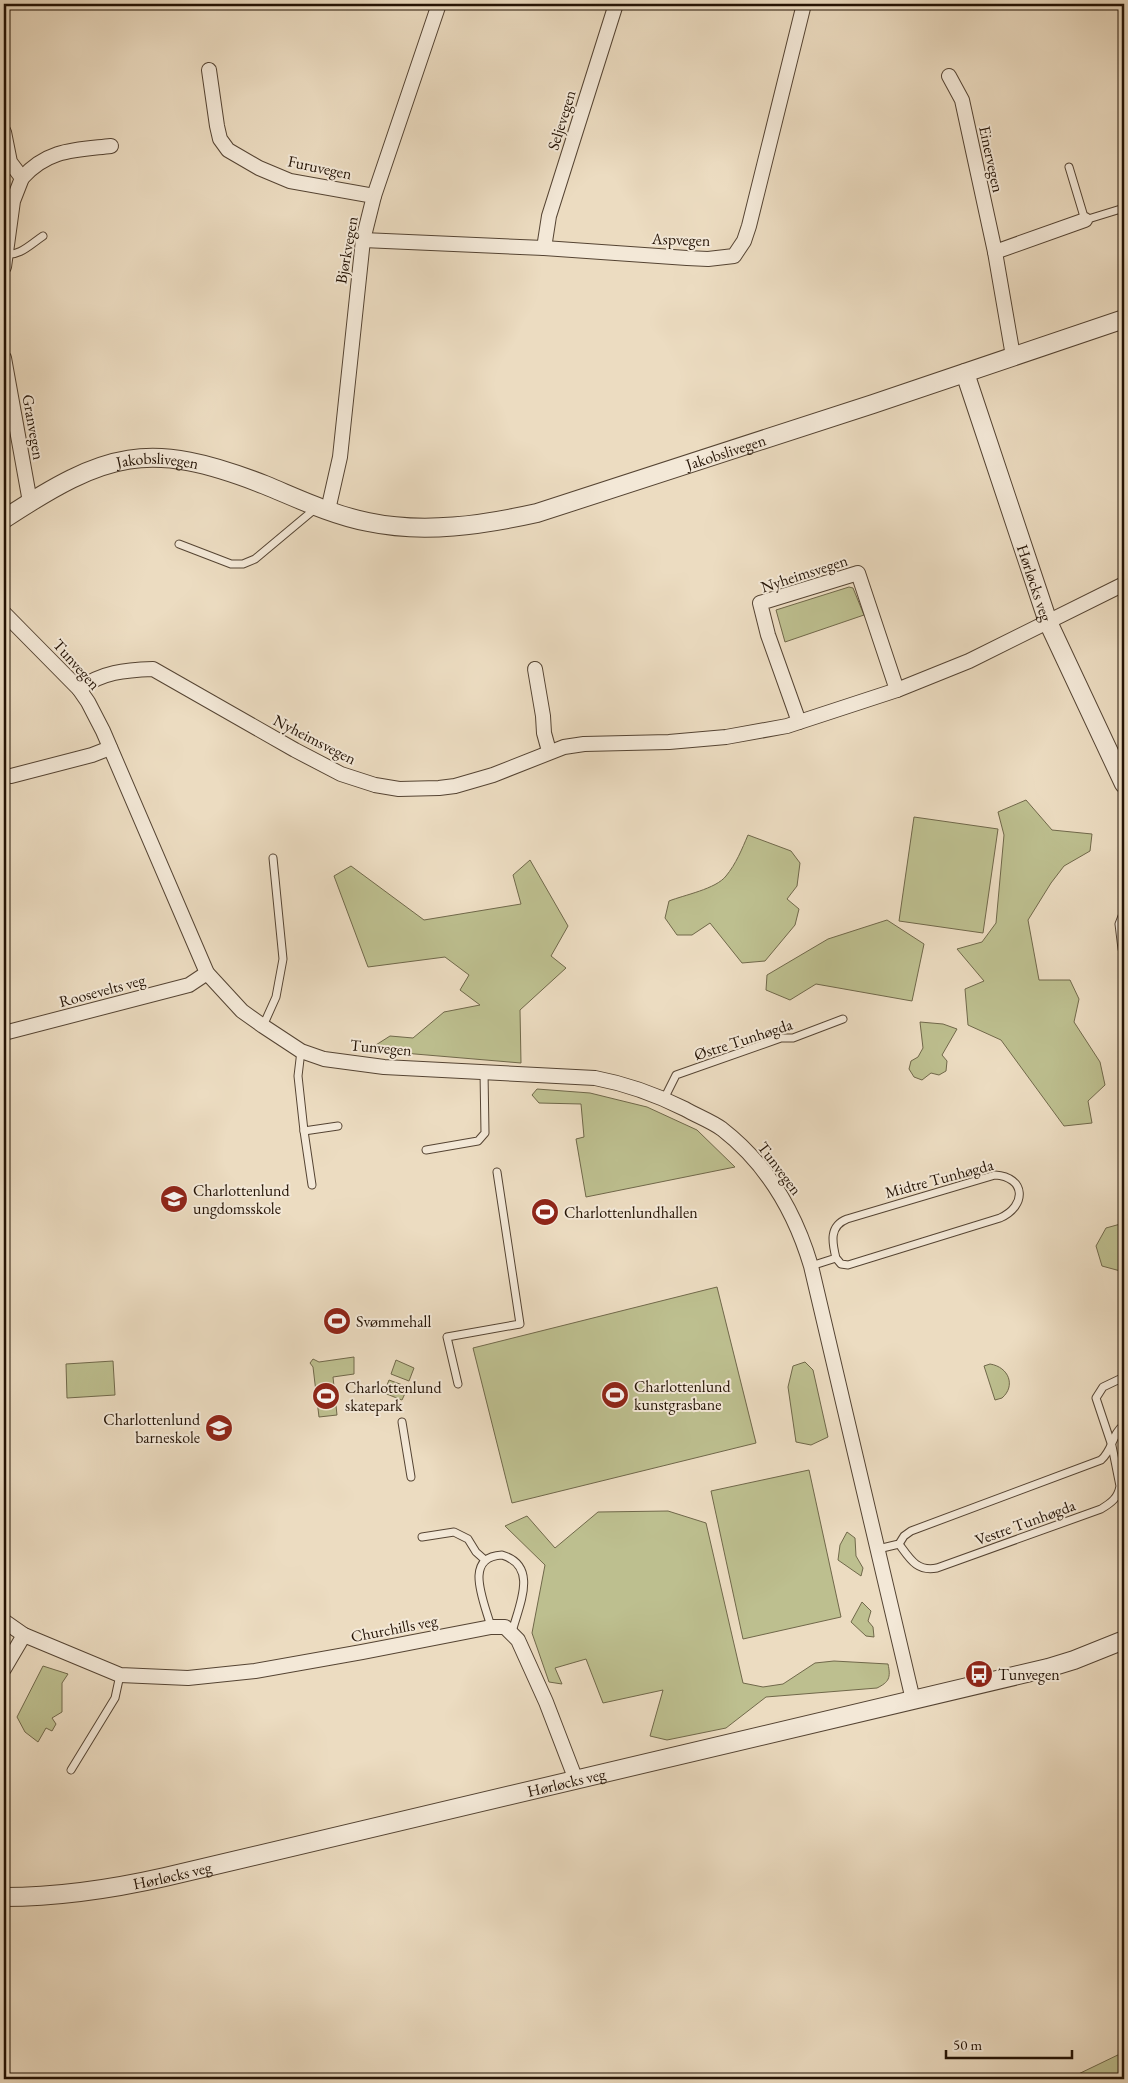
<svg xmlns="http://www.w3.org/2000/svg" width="1128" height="2083" font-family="'EB Garamond',serif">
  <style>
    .green { fill: #bdbf8f; stroke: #70684a }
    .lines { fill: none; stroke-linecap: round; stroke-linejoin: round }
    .stream { stroke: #6d7674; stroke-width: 5 }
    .service-casing { stroke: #543; stroke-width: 9 }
    .minor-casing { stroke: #543; stroke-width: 16 }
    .tertiary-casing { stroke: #543; stroke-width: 20 }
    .service { stroke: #f3e8d7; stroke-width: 7 }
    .minor { stroke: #f3e8d7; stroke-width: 14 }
    .tertiary { stroke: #f3e8d7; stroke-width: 18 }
    .labels { text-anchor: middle; stroke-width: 4; stroke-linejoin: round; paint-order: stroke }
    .street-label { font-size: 16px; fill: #231204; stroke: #f3e8d7 }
    .poi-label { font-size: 16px; fill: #231204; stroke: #f3e8d7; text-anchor: start }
  </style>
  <rect width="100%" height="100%" fill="#ecdcc1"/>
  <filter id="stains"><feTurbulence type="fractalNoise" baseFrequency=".004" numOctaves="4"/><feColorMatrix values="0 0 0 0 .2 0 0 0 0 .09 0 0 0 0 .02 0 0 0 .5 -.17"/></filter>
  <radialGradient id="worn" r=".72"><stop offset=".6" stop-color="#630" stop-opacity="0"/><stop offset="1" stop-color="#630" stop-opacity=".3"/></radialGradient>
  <g class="green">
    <path d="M849,587L853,588L864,615L785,642L776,610Z"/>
    <path d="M1026,800L1052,830L1092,834L1090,851L1064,866L1051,883L1028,920L1039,980H1070L1079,999L1074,1022L1100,1062L1105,1085L1088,1101L1092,1123L1064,1126L1001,1040L968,1025L965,989L984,981L957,949L982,942L996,923L1004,835L998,812Z"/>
    <path d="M914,817L998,829L983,933L899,921Z"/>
    <path d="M748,835L791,851L800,863L797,886L787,899L799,909L795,925L765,961L742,963L710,923L692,935H677L665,918L669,901C684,895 716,889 726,876C736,864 742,849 748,835Z"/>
    <path d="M530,860L568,926L551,956L566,968L520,1010L521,1063L368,1050L390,1036L413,1038L444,1012L480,1005L460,990L469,975L445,957L368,967L334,876L351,866L424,920L521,904L513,875Z"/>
    <path d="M887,920L924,944L912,1001L816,984L790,1000L766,990L767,975L828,939Z"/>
    <path d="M920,1022L943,1024L957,1029L942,1055L947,1061L946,1071L939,1075L931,1073L922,1080L914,1077L909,1069L911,1061L918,1057L923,1048Z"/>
    <path d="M537,1089L590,1093L647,1107L697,1130L735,1167L586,1197L576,1139L584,1137L581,1104L539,1103L532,1095Z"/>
    <path d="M1124,1223V1272L1102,1266L1096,1246L1106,1228Z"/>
    <path d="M717,1287L756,1443L512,1503L473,1348Z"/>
    <path d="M354,1357V1374L333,1377L337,1415L319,1417L313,1367L310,1363L313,1359L319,1362Z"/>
    <path d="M396,1360L414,1368L409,1381L391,1374Z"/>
    <path d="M113,1361L115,1395L67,1398L66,1364Z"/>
    <path d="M805,1362L813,1370L828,1437L811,1445L796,1442L788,1387L793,1366Z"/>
    <path d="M990,1364C1009,1367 1016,1386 1002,1398L995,1400L984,1366Z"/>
    <path d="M389,1380L408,1387L402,1400L384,1393Z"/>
    <path d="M809,1470L841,1617L743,1639L711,1491Z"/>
    <path d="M668,1511L706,1523L743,1683L763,1687L783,1684L815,1663L834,1661L888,1664C891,1678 889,1682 877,1688L766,1697L726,1728L667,1740L650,1736L663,1690L603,1703L586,1659L555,1668L562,1684L549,1682L532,1633L545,1565L505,1526L527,1516L555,1548L598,1512Z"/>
    <path d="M847,1532L855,1538L856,1556L863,1568L861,1576L838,1560L840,1545Z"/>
    <path d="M862,1602L871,1611L868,1621L873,1627L874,1637L866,1636L851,1622Z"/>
    <path d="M43,1666L68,1674L62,1683V1712L52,1718L56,1724L52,1731L46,1728L38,1742L25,1732L17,1717Z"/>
    <path d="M1124,2052V2079H1068Z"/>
  </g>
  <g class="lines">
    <path class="stream" d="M1116,2079L1124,2076"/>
    <g class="service-casing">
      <g id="service">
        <path d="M1069,167L1085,220L1124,208"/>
        <path d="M4,254C19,257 31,244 43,236"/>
        <path d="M179,544L231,564H243L255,559L316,508"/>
        <path d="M1124,911L1119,924L1122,949L1124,952"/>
        <path d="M263,1026L276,997L283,959L273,858"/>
        <path d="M301,1051L298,1076L304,1131L338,1126"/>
        <path d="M664,1099L676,1075L781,1038H793L843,1019"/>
        <path d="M304,1131L312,1185"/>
        <path d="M426,1150L478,1141L485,1133L484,1072"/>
        <path d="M811,1266L836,1258C832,1242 829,1226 847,1219L995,1175C1026,1177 1027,1206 1000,1218L848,1265L841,1264L836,1258"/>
        <path d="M458,1384L447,1337L520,1324L497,1172"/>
        <path d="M402,1422L411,1477"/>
        <path d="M422,1537L454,1532L468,1539L476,1552L485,1560"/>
        <path d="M899,1544C910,1559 917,1572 937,1568L1101,1509C1111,1503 1118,1498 1120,1486L1112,1446L1096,1398L1103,1387L1124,1377"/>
        <path d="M878,1549L899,1544L904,1536L911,1531L1101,1460C1113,1450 1112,1433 1124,1425"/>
        <path d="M491,1627C485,1603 462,1557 502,1555C539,1566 519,1605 512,1632"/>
        <path d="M71,1770L115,1698L120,1675"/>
      </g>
    </g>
    <g class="minor-casing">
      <g id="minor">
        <path d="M209,70L217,126L220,139L228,150L259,168L290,181L374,196"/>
        <path d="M949,76L962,100L995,252L1013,356"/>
        <path d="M4,132L10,162L22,178L13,201L4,267"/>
        <path d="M22,178C48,149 75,150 111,146"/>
        <path d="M363,240L544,248L687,258L708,259L734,256L744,241L749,226L804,4"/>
        <path d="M544,248L549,216L616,4"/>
        <path d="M995,252L1085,220"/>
        <path d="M4,358L30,502"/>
        <path d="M328,510L340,457L363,240L374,196L439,4"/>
        <path d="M4,613L79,689L88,702L103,731L207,973L242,1011L263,1026L301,1051L324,1059L384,1067L595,1078C627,1084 657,1095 685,1109C697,1116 711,1121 722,1129C767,1164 795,1212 811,1266L913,1700"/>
        <path d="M535,669L543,716L544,733L549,751"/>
        <path d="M79,689C102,672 125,670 153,669L295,750L341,774L375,785L399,789L439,788L455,786L493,775L564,747L584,744L669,742L726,737L787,726L897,690L969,661L1124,584"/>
        <path d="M799,722L768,635L760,603L858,573L897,690"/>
        <path d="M11,776L92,755L110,748"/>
        <path d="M4,1033L189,985L207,973"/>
        <path d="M4,1621L24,1635L120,1675L188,1678L255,1671L362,1652L491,1627H505L518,1640L546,1702L576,1780"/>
        <path d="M4,1669L24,1635"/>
      </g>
    </g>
    <g class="tertiary-casing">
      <g id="tertiary">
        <path id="s1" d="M965,373L1048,622L1124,784"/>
        <path id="s2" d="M4,519C106,452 148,439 265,485C299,499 332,515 368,522C424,534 483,525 537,513L873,404L1124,319"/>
        <path id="s3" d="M4,1897C59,1897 112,1889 165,1877L1048,1668L1074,1660L1124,1640"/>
      </g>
    </g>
    <use href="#service" class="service"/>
    <use href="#minor" class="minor"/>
    <use href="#tertiary" class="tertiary"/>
  </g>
  <defs>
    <g id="school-disc" transform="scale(1.4375)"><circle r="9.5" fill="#8f2418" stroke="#f3e8d7"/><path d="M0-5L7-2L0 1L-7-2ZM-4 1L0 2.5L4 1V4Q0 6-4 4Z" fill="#fff"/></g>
    <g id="stadium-disc" transform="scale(1.4375)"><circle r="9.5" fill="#8f2418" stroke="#f3e8d7"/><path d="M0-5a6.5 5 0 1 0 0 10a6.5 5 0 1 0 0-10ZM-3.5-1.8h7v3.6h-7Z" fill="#fff"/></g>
    <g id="bus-disc" transform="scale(1.4375)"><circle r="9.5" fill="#8f2418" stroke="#f3e8d7"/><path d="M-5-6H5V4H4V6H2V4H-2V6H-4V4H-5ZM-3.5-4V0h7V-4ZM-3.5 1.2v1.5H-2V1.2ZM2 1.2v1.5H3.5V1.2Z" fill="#fff"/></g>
  </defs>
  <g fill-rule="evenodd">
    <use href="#school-disc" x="174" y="1199"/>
    <use href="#stadium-disc" x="545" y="1212"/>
    <use href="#stadium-disc" x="337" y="1321"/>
    <use href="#stadium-disc" x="615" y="1395"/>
    <use href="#stadium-disc" x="326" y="1396"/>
    <use href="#school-disc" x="219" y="1428"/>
    <use href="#bus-disc" x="979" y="1674"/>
  </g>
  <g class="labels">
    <g class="street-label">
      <text transform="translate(561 120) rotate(-73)" y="6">Seljevegen</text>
      <text transform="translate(992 159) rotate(78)" y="6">Einervegen</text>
      <text transform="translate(320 167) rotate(12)" y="6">Furuvegen</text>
      <text transform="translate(681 239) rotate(2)" y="6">Aspvegen</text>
      <text transform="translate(346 250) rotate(-80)" y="6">Bjørkvegen</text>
      <text transform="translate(34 427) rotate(80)" y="6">Granvegen</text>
      <text dy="6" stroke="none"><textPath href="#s2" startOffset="758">Jakobslivegen</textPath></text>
      <text dy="6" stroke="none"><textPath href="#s2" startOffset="168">Jakobslivegen</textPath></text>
      <text transform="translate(804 573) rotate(-18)" y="6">Nyheimsvegen</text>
      <text dy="6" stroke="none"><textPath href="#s1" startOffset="221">Hørløcks veg</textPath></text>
      <text transform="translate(77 664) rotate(48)" y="6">Tunvegen</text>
      <text transform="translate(315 739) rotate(27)" y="6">Nyheimsvegen</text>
      <text transform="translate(102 990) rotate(-15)" y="6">Roosevelts veg</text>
      <text transform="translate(743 1039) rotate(-18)" y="6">Østre Tunhøgda</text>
      <text transform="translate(381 1047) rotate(5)" y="6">Tunvegen</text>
      <text transform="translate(780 1168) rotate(53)" y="6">Tunvegen</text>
      <text transform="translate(939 1178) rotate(-15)" y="6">Midtre Tunhøgda</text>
      <text transform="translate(1025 1522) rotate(-20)" y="6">Vestre Tunhøgda</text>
      <text transform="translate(394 1628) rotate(-11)" y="6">Churchills veg</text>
      <text dy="6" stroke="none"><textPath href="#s3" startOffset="575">Hørløcks veg</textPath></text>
      <text dy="6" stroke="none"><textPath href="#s3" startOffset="170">Hørløcks veg</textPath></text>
    </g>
    <g class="poi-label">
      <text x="193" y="1196">Charlottenlund<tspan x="193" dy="18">ungdomsskole</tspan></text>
      <text x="564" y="1218">Charlottenlundhallen</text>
      <text x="356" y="1327">Svømmehall</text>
      <text x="634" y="1392">Charlottenlund<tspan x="634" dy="18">kunstgrasbane</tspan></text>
      <text x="345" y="1393">Charlottenlund<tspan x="345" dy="18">skatepark</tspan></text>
      <text x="200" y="1425" text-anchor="end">Charlottenlund<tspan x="200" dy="18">barneskole</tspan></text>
      <text x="998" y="1680">Tunvegen</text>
    </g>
  </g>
  <rect width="1128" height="2083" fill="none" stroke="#ecdcc1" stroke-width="20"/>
  <rect x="5" y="5" width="1118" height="2073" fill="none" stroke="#231204" stroke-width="2.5"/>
  <rect x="10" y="10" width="1108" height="2063" fill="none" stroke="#231204"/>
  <path d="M946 2050v8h126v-8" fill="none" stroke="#231204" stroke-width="2.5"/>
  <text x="953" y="2050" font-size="15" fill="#231204" stroke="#f3e8d7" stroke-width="4" paint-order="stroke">50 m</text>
  <rect width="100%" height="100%" filter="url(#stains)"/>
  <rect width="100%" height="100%" fill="url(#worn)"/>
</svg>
